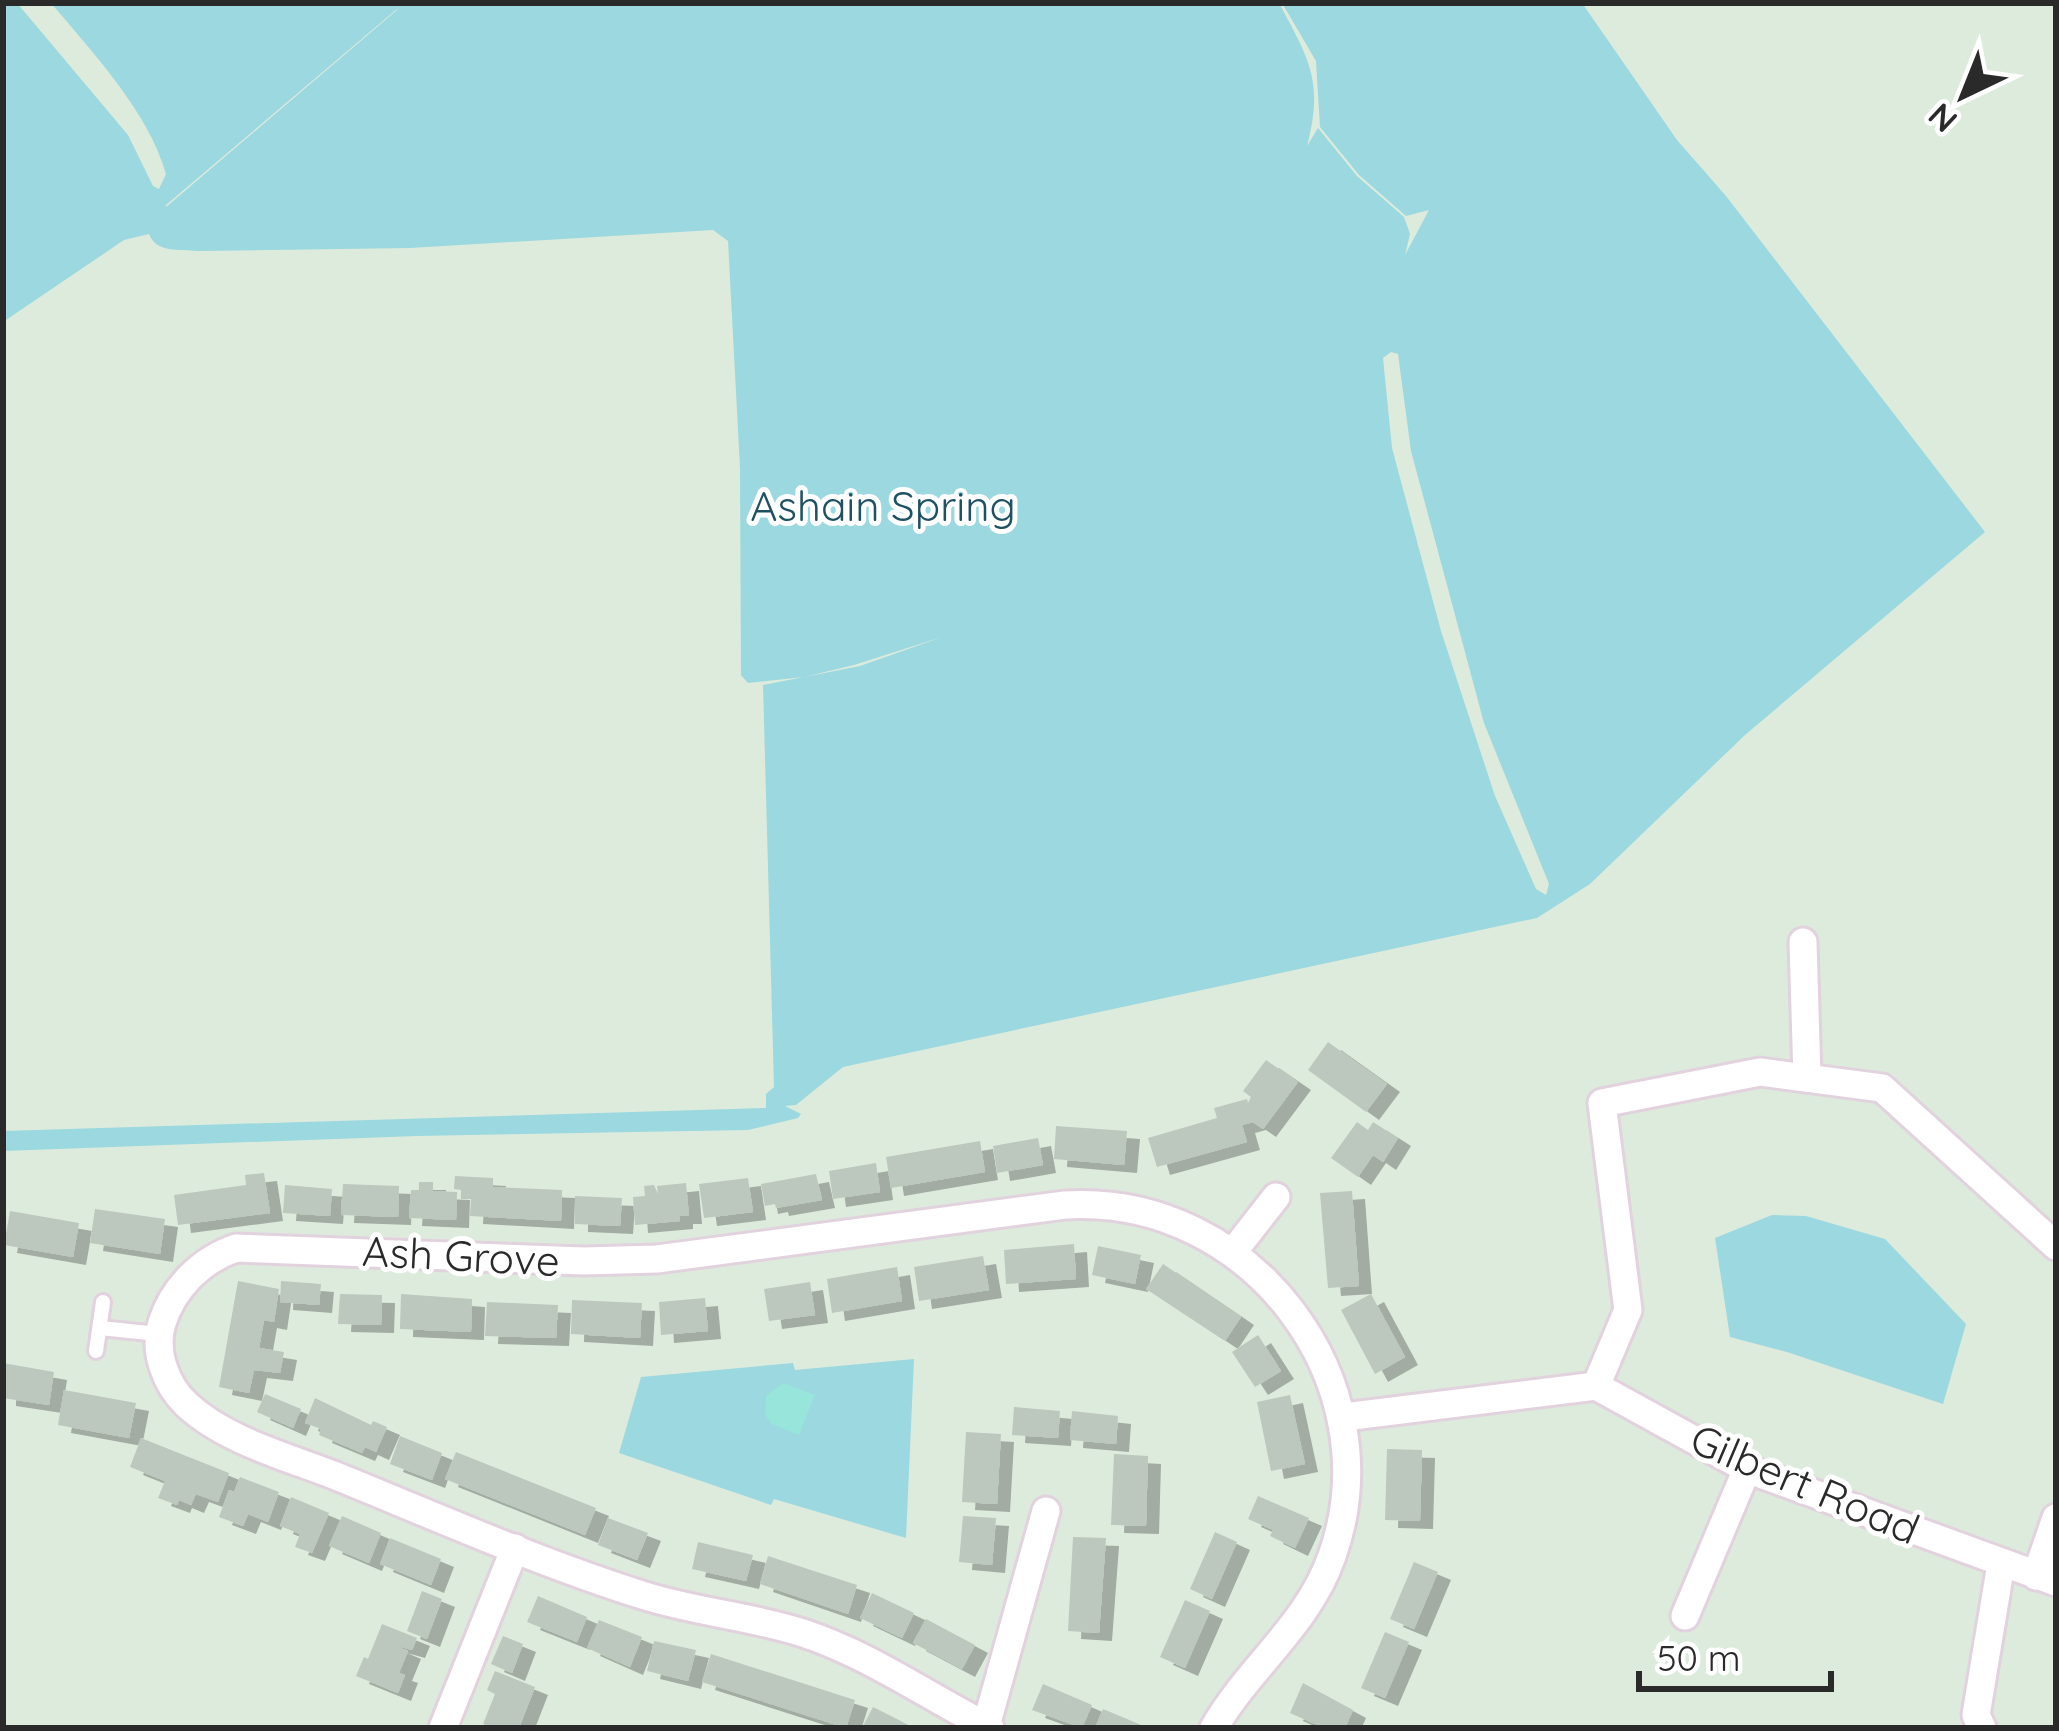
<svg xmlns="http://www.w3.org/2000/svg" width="2059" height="1731" font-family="Quicksand,sans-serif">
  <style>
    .green { fill: #9cd8df; fill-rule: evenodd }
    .pitch { fill: #98e5db }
    .building { fill: #bcc7bd; filter: url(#shadow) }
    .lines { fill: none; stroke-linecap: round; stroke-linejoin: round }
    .service-casing { stroke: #e2d2de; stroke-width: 20 }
    .minor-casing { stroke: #e2d2de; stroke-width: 33 }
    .service { stroke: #fff; stroke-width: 14 }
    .minor { stroke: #fff; stroke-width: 27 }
    .labels { text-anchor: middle; stroke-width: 10; stroke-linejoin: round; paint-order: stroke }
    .park-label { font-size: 42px; fill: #1e5263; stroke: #fff }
    .street-label { font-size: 42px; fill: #2a2a2a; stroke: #fff }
  </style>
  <defs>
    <filter id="shadow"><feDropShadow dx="13" dy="8" stdDeviation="0" flood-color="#0004"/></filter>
  </defs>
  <rect width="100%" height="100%" fill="#ddebdd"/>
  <g class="green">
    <path d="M3,3H17L128,135L153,186L159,189L166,174C148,111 93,53 51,3H1279C1309,59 1324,81 1307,146L1318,128L1357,176L1404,217L1410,234L1405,255L1429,210L1406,216L1359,175L1320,127L1316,61L1282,3H1582L1677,140L1726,196L1985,532L1745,735L1590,884L1537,918L843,1067L796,1105L785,1106L801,1114L798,1118L748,1130L417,1136L3,1151V1131L766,1108V1094L774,1087L763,685L860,666L942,637L854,665L804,677L748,683L741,675L740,468L728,241L713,230L410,248L198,251C179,249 156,253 149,234L124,240L3,322ZM397,9V10L166,207V205ZM1391,352L1398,354L1411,451L1484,723L1549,884L1546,895L1536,889L1495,796L1441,631L1392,448L1383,358Z"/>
    <path d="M1772,1215L1806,1216L1885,1239L1966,1324L1943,1404L1787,1352L1730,1337L1715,1238Z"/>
    <path d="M914,1359L906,1538L774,1499L771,1505L619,1453L641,1377L793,1363L795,1370Z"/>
  </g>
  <path class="pitch" d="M783,1383L815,1395L799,1435L772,1424L765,1415L766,1396Z"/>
  <g class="building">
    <path d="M1328,1042L1387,1084L1366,1112L1308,1070Z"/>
    <path d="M1266,1060L1298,1082L1263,1129L1253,1122L1242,1125L1247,1142L1157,1167L1148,1138L1217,1118L1214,1108L1247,1099L1248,1103L1251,1097L1243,1091Z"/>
    <path d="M1357,1122L1368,1130L1373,1122L1398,1138L1383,1162L1373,1155L1358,1177L1331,1158Z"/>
    <path d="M1056,1126L1127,1131L1124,1165L1054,1159Z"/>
    <path d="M1038,1138L1043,1165L997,1173L993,1146Z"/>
    <path d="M980,1141L985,1172L891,1188L886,1157Z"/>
    <path d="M876,1163L880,1192L833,1199L829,1171Z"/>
    <path d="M264,1173L270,1213L178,1225L174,1195L246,1185L245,1175Z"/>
    <path d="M816,1174L822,1200L776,1208L775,1204L765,1206L761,1184Z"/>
    <path d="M455,1176L493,1178V1187L562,1190L561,1221L470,1216L471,1199H461V1190L454,1189Z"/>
    <path d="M748,1178L753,1212L704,1218L699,1184Z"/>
    <path d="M419,1182H433V1191L457,1192L456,1220L409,1218L411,1190H419Z"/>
    <path d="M686,1183L689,1216H680V1221L635,1225L633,1197L645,1196L644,1186L654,1185L658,1194L657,1186Z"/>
    <path d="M343,1184L399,1186L398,1217L341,1215Z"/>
    <path d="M285,1185L332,1189L330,1216L283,1213Z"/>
    <path d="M1352,1191L1359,1286L1328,1288L1320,1193Z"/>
    <path d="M575,1196L622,1198L620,1226L575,1224Z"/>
    <path d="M95,1209L165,1219L160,1254L90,1243Z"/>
    <path d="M10,1211L79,1223L73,1257L4,1245Z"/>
    <path d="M1074,1244L1076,1279L1006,1284L1004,1250Z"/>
    <path d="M1098,1246L1141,1255L1135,1284L1092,1275Z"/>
    <path d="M983,1256L989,1290L919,1301L914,1267Z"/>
    <path d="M1163,1264L1241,1317L1225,1341L1146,1289Z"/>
    <path d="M897,1267L902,1301L832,1313L827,1279Z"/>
    <path d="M238,1281L279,1289L274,1322L264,1320L259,1348L284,1352L280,1373L254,1370L249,1393L219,1387Z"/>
    <path d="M281,1281L321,1284L319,1305L280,1302Z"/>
    <path d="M810,1282L815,1315L769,1321L764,1289Z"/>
    <path d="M340,1294L382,1295L381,1325L338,1324Z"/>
    <path d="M401,1294L472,1299L471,1332L400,1329Z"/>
    <path d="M1371,1294L1405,1357L1375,1374L1341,1310Z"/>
    <path d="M705,1298L708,1331L661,1335L659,1302Z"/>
    <path d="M572,1300L642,1303L640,1338L571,1334Z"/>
    <path d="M487,1302L558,1305L556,1338L485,1336Z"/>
    <path d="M1258,1335L1281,1371L1255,1387L1232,1352Z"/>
    <path d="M3,1363L54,1372L49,1405L3,1398Z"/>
    <path d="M64,1390L136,1403L129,1438L58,1425Z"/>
    <path d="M265,1394L301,1409L293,1428L257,1412Z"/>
    <path d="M1290,1395L1305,1464L1271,1471L1257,1402Z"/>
    <path d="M315,1398L371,1425L373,1421L387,1427L376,1452L365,1447L362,1453L319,1435L321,1429L305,1423Z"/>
    <path d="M1014,1407L1060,1411L1058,1438L1012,1435Z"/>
    <path d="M1072,1411L1118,1416L1116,1444L1070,1440Z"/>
    <path d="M966,1432L1001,1434L997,1504L962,1502Z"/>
    <path d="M400,1436L442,1453L432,1480L390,1464Z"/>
    <path d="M141,1438L229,1473L218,1502L196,1494L191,1505L179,1500L177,1505L158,1498L165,1481L130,1467Z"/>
    <path d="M1387,1449L1422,1450L1420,1521L1385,1520Z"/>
    <path d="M456,1452L596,1508L585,1535L445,1479Z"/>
    <path d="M1114,1454L1148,1456L1146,1526L1111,1525Z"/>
    <path d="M240,1477L279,1492L268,1522L248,1514L243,1526L219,1517L229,1490L234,1492Z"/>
    <path d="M1258,1496L1309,1518L1295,1548L1270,1536L1273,1530L1248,1519Z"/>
    <path d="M291,1497L329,1513L312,1553L295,1547L300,1534L280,1526Z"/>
    <path d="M342,1516L381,1533L369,1563L329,1546Z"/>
    <path d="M963,1516L996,1518L992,1565L959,1562Z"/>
    <path d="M608,1518L648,1533L637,1560L598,1545Z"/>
    <path d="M1215,1532L1237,1542L1212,1599L1190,1589Z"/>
    <path d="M1073,1537L1106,1538L1099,1633L1068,1631Z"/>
    <path d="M390,1538L441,1559L431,1585L380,1564Z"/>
    <path d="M698,1542L753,1555L746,1581L692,1569Z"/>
    <path d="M768,1556L857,1585L848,1614L760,1584Z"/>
    <path d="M1414,1562L1438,1572L1414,1629L1390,1619Z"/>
    <path d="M422,1591L442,1599L427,1639L407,1631Z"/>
    <path d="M872,1593L914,1613L902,1638L860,1618Z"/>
    <path d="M538,1596L587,1617L577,1642L527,1622Z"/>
    <path d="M1185,1600L1210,1611L1185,1668L1160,1657Z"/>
    <path d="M926,1619L975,1645L962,1669L913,1643Z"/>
    <path d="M599,1620L642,1637L630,1667L587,1648Z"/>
    <path d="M382,1624L417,1638L412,1650L394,1645L408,1651L399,1673L405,1675L398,1693L356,1676L364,1657L368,1659Z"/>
    <path d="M1385,1632L1409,1642L1385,1698L1361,1688Z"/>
    <path d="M503,1636L523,1644L512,1673L491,1664Z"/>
    <path d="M654,1641L696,1650L688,1681L647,1671Z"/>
    <path d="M711,1654L855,1700L846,1728L702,1682Z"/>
    <path d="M495,1671L535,1687L519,1728H494L483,1724L495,1694L487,1690Z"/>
    <path d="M1303,1683L1353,1710L1345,1728H1324L1290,1713Z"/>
    <path d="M1043,1684L1092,1705L1082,1728L1032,1710Z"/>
    <path d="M873,1707L893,1717L914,1728H862Z"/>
    <path d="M1103,1709L1127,1719L1148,1728H1095Z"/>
  </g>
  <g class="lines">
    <g class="service-casing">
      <g id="service">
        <path d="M100,1328L158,1334"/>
        <path d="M96,1351L103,1302"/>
      </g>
    </g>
    <g class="minor-casing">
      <g id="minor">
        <path d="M1803,942L1807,1078"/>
        <path d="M1233,1252L1276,1197"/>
        <path d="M1596,1386L1628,1310L1602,1103L1760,1072L1882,1088L2056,1246"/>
        <path d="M1344,1417L1596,1386L1747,1469L2056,1582"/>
        <path d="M2036,1576L2056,1518"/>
        <path d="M1685,1616L1747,1469"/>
        <path d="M986,1726L1046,1511"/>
        <path d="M443,1728L515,1548"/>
        <path d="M990,1728C927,1696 870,1655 803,1633C750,1616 695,1612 642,1595C538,1562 437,1517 336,1476C288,1457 226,1441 187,1405C166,1385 153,1352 162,1323C173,1288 201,1260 236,1248L584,1261L657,1259L1065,1205C1250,1193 1394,1382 1332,1556C1308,1625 1249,1667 1214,1728"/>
        <path d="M1982,1728L1976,1715L2001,1564"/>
      </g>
    </g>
    <use href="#service" class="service"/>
    <use href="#minor" class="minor"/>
  </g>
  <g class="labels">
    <g class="park-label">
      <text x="883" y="521">Ashain Spring</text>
    </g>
    <g class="street-label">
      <text transform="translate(461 1256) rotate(3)" y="15">Ash Grove</text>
      <text transform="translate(1805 1484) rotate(23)" y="15">Gilbert Road</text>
    </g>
  </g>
  <rect width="2059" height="1731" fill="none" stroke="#2a2a2a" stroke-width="12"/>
  <g transform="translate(1963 96) rotate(223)" stroke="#ffffff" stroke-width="9" paint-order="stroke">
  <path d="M0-9L21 45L0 30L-21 45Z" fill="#2a2a2a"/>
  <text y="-18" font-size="33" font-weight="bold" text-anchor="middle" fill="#2a2a2a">N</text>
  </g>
  <path d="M1639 1671v18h192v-18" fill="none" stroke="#2a2a2a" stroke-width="6"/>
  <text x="1657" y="1671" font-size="36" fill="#2a2a2a" stroke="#ffffff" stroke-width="9" paint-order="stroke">50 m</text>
</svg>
